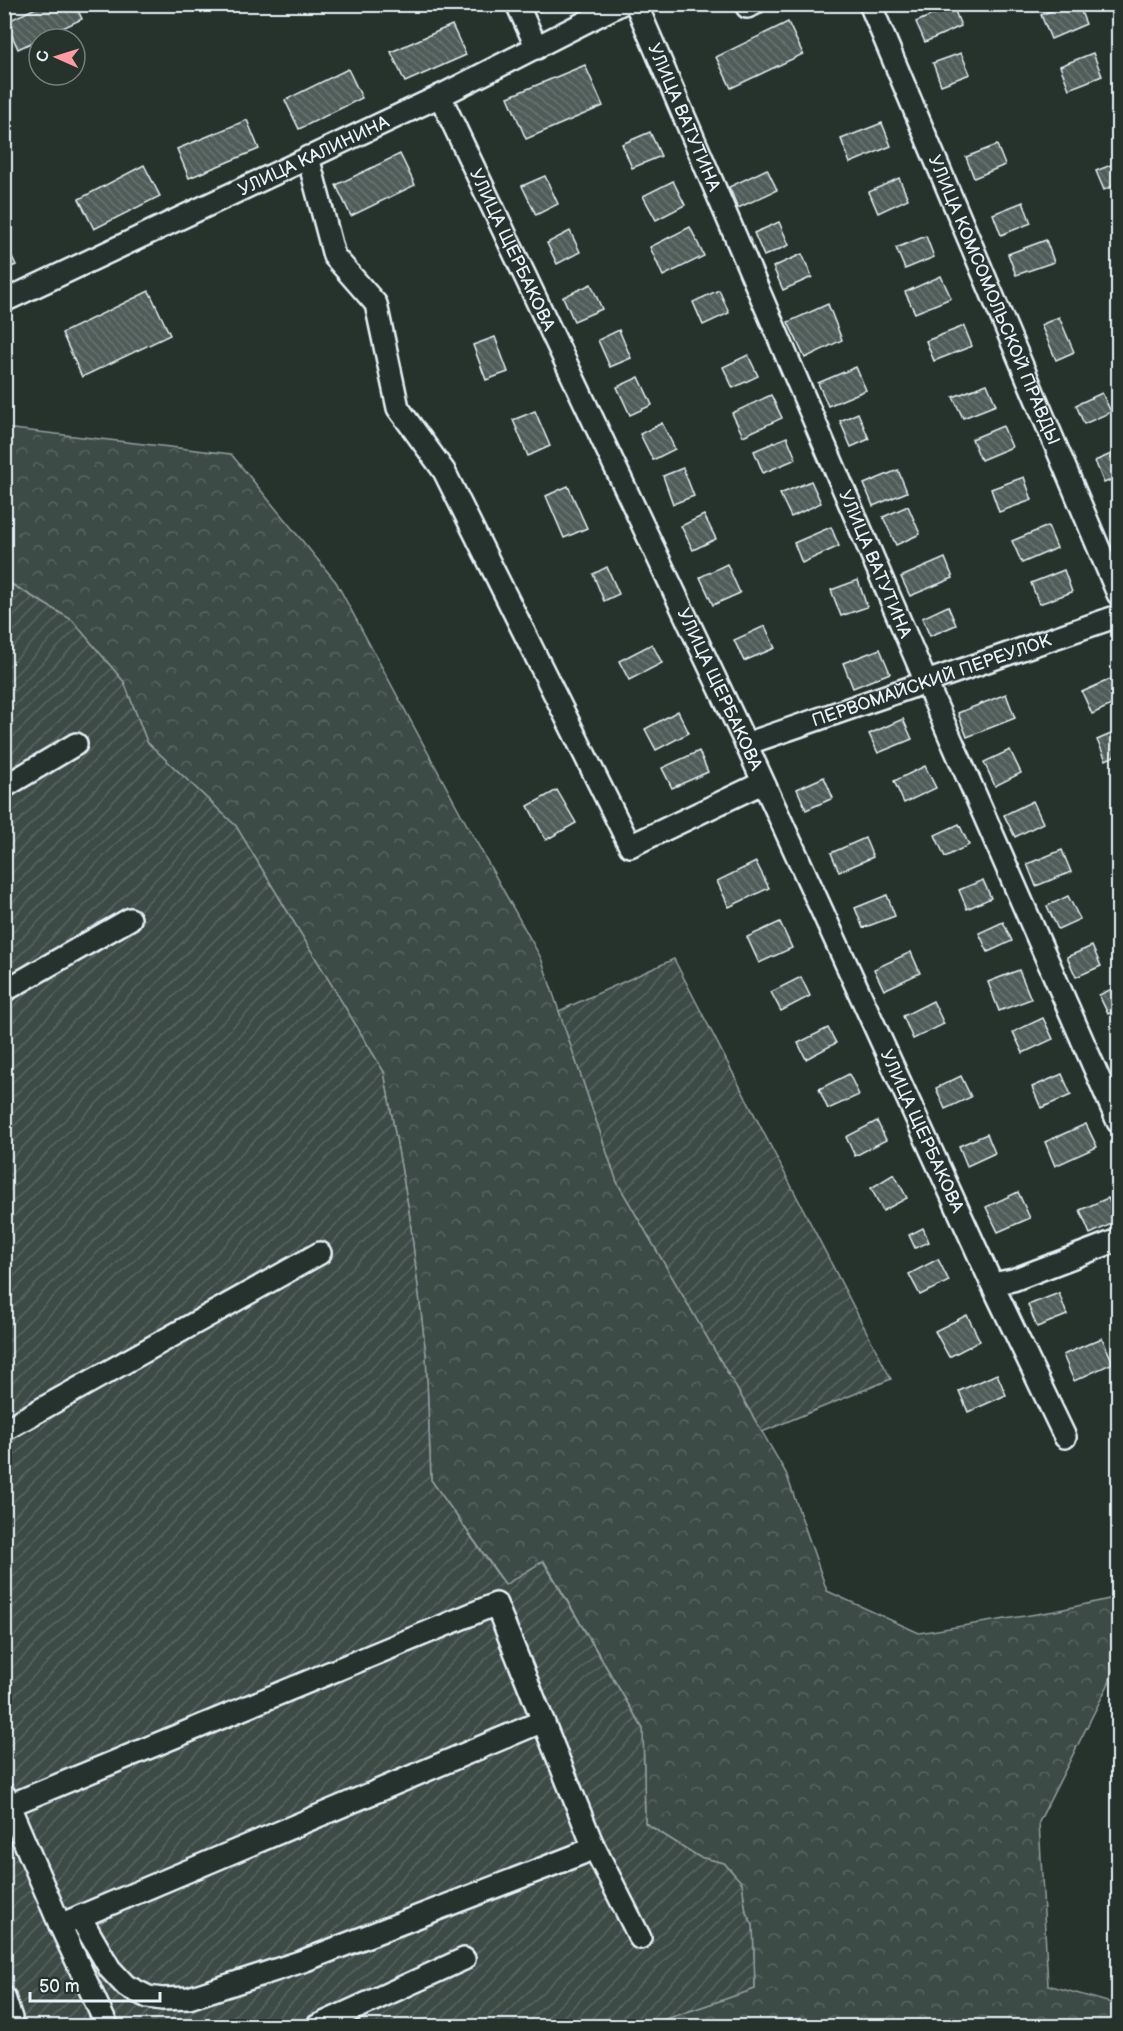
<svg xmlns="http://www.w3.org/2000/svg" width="1123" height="2031" font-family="'Balsamiq Sans',sans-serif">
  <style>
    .forest { fill: url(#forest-crowns); stroke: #939ea0; stroke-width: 1.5 }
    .garden { fill: url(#garden-furrows); stroke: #939ea0; stroke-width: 1.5 }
    .building { fill: url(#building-back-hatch); stroke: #e8f1f8; stroke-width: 1.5 }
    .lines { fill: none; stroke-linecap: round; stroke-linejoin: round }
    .minor-casing { stroke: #e8f1f8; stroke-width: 26 }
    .minor { stroke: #26332d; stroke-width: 21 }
    .labels { text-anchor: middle; stroke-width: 4.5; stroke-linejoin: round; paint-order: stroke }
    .street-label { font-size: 18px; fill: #e8f1f8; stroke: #26332d }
  </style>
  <defs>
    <pattern id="forest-crowns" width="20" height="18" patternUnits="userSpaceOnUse" patternTransform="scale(1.5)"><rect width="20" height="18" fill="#3e4b47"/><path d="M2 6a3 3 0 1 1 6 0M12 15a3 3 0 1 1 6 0" fill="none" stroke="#5a6562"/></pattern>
    <pattern id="garden-furrows" width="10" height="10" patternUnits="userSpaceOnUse" patternTransform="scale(1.5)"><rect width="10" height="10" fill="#3e4b47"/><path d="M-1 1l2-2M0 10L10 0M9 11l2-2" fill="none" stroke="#5a6562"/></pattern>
    <pattern id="building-back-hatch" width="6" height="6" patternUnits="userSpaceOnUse" patternTransform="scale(1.5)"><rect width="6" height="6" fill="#505c59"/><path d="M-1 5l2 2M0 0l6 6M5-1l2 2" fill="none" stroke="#697472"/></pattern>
  </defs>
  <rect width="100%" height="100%" fill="#26332d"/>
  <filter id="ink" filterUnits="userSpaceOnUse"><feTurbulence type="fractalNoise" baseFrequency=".0167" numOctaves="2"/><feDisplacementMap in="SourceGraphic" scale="12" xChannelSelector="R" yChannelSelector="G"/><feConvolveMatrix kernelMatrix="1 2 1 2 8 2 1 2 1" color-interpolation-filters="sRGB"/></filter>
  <g filter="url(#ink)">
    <path class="forest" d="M4,428L231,454L336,582L462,816L541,958L617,1182L786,1473L827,1591L919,1633L1055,1611L1118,1597V1653L1109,1683L1039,1822L1048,1985L1118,2005V2026H645L755,1989L753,1926L746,1913L742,1883L724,1863L699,1857L645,1823L643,1729L544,1561L506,1585L431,1480L426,1355L409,1211L384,1072L236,826L147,742L124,682L72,620L5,580Z"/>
    <g class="garden">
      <path d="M4,580L72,620L124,682L147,742L236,826L384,1072L409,1211L426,1355L431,1480L505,1585L543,1561L643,1729L645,1823L699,1857L724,1863L742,1883L746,1913L753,1925L755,1989L645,2026H5Z"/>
      <path d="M674,959L891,1379L762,1432L617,1182L559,1011Z"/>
    </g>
    <g class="building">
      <path d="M44,4H75L82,19L18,49L6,22Z"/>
      <path d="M536,4H554L539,11Z"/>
      <path d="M1066,4H1078L1086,24L1051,39L1041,15Z"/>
      <path d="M953,6L961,26L925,42L916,22Z"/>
      <path d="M788,22L803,54L731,88L716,57Z"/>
      <path d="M452,25L466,55L405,82L391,52Z"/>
      <path d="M961,53L970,74L941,85L933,63Z"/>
      <path d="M1093,53L1102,76L1069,89L1060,66Z"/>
      <path d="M585,65L603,106L526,139L508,97Z"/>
      <path d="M348,69L362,98L299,129L285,100Z"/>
      <path d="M247,120L259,149L189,178L177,149Z"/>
      <path d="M882,123L891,146L850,163L841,139Z"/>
      <path d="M650,132L661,156L632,168L622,144Z"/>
      <path d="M997,145L1005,165L974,178L966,157Z"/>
      <path d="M400,154L415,185L351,216L336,185Z"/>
      <path d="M1118,162V183L1104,190L1096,171Z"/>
      <path d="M144,165L160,196L94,229L79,199Z"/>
      <path d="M767,169L777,190L738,208L729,187Z"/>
      <path d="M545,176L558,204L536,215L522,186Z"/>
      <path d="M899,178L908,199L878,213L869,192Z"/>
      <path d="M673,181L685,205L656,220L643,196Z"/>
      <path d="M1023,202L1031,223L1001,235L993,214Z"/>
      <path d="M779,222L789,245L764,256L754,233Z"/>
      <path d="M690,227L704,256L663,276L650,247Z"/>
      <path d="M570,231L580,252L557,264L547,243Z"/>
      <path d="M926,236L934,257L905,269L896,248Z"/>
      <path d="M4,240L16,265L4,270Z"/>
      <path d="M1046,240L1054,262L1016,275L1008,254Z"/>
      <path d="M802,254L812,277L783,290L773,267Z"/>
      <path d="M941,276L951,298L915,313L905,292Z"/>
      <path d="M591,284L602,309L574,321L563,297Z"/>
      <path d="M719,290L729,313L703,325L693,302Z"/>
      <path d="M149,291L170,335L82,377L62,333Z"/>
      <path d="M828,304L842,340L805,358L788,322Z"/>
      <path d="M1059,317L1074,352L1056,360L1041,325Z"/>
      <path d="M964,326L972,346L934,361L926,341Z"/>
      <path d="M619,330L631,358L610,367L598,340Z"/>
      <path d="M495,337L508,372L486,380L473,345Z"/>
      <path d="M748,355L758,376L733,388L723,367Z"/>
      <path d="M856,367L866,390L828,406L818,383Z"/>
      <path d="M639,377L652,405L630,415L617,387Z"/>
      <path d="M987,384L996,405L963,418L953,397Z"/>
      <path d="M1102,393L1111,412L1084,424L1076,405Z"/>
      <path d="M771,395L782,418L743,436L732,413Z"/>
      <path d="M535,411L550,446L528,456L513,420Z"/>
      <path d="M858,413L869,439L851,447L840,421Z"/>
      <path d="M662,423L675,449L653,460L640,434Z"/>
      <path d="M1003,426L1012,447L981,460L972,439Z"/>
      <path d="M787,437L796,459L763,473L754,451Z"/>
      <path d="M1118,451V477L1104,483L1095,461Z"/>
      <path d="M683,468L694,496L673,504L663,476Z"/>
      <path d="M898,470L907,492L873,506L864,484Z"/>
      <path d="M1024,477L1032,500L999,512L991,489Z"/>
      <path d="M811,481L821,503L791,517L780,494Z"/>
      <path d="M568,486L587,528L564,538L546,496Z"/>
      <path d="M908,506L920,534L896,545L883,517Z"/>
      <path d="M704,515L716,539L693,550L681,526Z"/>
      <path d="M1048,526L1057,548L1022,563L1012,541Z"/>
      <path d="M831,527L839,546L802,563L794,543Z"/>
      <path d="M945,558L953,578L910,596L901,577Z"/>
      <path d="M727,564L740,593L713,605L700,577Z"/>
      <path d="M607,567L619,594L604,601L593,574Z"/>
      <path d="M1064,570L1072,592L1039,604L1031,583Z"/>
      <path d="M858,580L867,607L841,616L831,590Z"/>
      <path d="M948,606L956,625L930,636L922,618Z"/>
      <path d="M765,626L775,648L744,661L734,640Z"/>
      <path d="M652,644L662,663L629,680L619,661Z"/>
      <path d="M880,649L890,673L853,688L843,663Z"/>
      <path d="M1111,679L1118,697V702L1092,714L1082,692Z"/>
      <path d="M1006,694L1015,718L967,737L958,713Z"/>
      <path d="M678,711L689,733L656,750L645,729Z"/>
      <path d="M903,719L912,739L878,753L869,734Z"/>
      <path d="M1118,731V754L1106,760L1097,740Z"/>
      <path d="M1010,750L1021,773L995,786L984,762Z"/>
      <path d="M699,751L708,772L672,788L662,768Z"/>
      <path d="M925,766L936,788L904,803L894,781Z"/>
      <path d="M824,777L833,798L806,810L797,789Z"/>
      <path d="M557,790L576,823L546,840L528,806Z"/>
      <path d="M1033,801L1043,823L1015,837L1004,815Z"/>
      <path d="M959,824L969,845L945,857L935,835Z"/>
      <path d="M865,838L873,857L839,872L831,853Z"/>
      <path d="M1062,850L1071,872L1036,886L1027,864Z"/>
      <path d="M756,862L769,888L729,907L717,881Z"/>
      <path d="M983,880L991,898L967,909L959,890Z"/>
      <path d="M887,895L895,916L863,928L855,908Z"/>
      <path d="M1068,896L1080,919L1058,929L1047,906Z"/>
      <path d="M780,922L792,948L759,963L747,937Z"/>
      <path d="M1003,922L1012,941L988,952L979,933Z"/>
      <path d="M1092,946L1101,966L1076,977L1067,957Z"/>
      <path d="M911,952L920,973L884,990L874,969Z"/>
      <path d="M1019,970L1031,999L999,1011L988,982Z"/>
      <path d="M801,977L810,996L781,1011L771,992Z"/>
      <path d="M1118,986V1009L1108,1014L1099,995Z"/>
      <path d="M933,1001L944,1024L913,1039L903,1016Z"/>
      <path d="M1043,1018L1053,1039L1023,1053L1013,1032Z"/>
      <path d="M828,1028L836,1043L806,1059L798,1043Z"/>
      <path d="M849,1074L859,1095L828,1109L819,1089Z"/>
      <path d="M1062,1074L1071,1095L1041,1108L1032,1087Z"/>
      <path d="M961,1076L971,1097L945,1109L936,1088Z"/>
      <path d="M877,1121L886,1140L855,1156L846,1137Z"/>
      <path d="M1086,1124L1097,1147L1055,1166L1045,1142Z"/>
      <path d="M987,1134L995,1153L967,1166L959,1146Z"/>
      <path d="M894,1174L907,1198L883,1211L871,1188Z"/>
      <path d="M1018,1192L1030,1218L998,1232L986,1207Z"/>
      <path d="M1108,1198L1118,1221L1090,1234L1080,1210Z"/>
      <path d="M923,1228L929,1242L915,1248L909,1235Z"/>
      <path d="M938,1259L949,1281L920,1295L909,1274Z"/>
      <path d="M1059,1293L1067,1315L1037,1327L1028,1305Z"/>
      <path d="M967,1315L980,1341L949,1357L935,1331Z"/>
      <path d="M1102,1338L1113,1363L1074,1381L1063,1355Z"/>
      <path d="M997,1374L1006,1395L968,1412L959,1391Z"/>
    </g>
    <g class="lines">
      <g class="minor-casing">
        <g id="minor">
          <path d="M517,4L537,48"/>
          <path id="s1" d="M636,4L926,682L1118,1122"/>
          <path d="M746,4L747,7L754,4"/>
          <path id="s2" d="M870,4L1118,594"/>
          <path id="s3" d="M440,96L746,744L992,1284L1065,1437"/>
          <path d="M308,157L334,256L376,304L398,408L444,471L630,846L762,783"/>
          <path id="s4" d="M4,301L440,96L621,4"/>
          <path id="s5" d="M746,744L1118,616"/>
          <path d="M4,787L76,744"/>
          <path d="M4,991L130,919"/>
          <path d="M992,1284L1013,1280L1118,1240"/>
          <path d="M4,1430L320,1253"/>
          <path d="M4,1794L60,1925L107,2026"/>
          <path d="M10,1805L496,1604L592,1843L640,1938"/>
          <path d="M80,1917L110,1969L126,1986L148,1997L162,1999L189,1998L303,1961L580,1854L588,1850L592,1843"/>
          <path d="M60,1925L543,1721"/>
          <path d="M4,1997L11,2018L4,2022"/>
          <path d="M317,2026L464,1959"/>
        </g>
      </g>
      <use href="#minor" class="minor"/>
    </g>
  </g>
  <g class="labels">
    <g class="street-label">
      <text dy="6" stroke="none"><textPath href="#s1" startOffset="123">УЛИЦА ВАТУТИНА</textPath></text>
      <text dy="6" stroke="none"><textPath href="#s4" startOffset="342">УЛИЦА КАЛИНИНА</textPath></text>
      <text dy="6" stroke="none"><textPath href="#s3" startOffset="170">УЛИЦА ЩЕРБАКОВА</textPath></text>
      <text dy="6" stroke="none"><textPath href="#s2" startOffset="321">УЛИЦА КОМСОМОЛЬСКОЙ ПРАВДЫ</textPath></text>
      <text dy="6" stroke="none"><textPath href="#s1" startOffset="609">УЛИЦА ВАТУТИНА</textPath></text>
      <text dy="6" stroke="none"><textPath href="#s5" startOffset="196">ПЕРВОМАЙСКИЙ ПЕРЕУЛОК</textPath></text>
      <text dy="6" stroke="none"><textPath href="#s3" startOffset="656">УЛИЦА ЩЕРБАКОВА</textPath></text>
      <text dy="6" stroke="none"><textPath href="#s3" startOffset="1142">УЛИЦА ЩЕРБАКОВА</textPath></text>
    </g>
  </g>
  <rect width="1123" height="2031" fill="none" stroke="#26332d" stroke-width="24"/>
  <rect x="12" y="12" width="1099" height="2007" fill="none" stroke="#e8f1f8" stroke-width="2" filter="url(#ink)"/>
  <g transform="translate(57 57) rotate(273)"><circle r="28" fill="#26332d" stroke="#747f7e" stroke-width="1.5"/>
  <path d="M0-4.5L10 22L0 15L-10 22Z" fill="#ff9aa2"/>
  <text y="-9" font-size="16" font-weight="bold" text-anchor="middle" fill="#e8f1f8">С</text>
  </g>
  <path d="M30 1992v9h130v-9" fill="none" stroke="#e8f1f8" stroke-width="3"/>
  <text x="39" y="1992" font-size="18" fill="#e8f1f8" stroke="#26332d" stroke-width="4.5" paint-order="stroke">50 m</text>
</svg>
